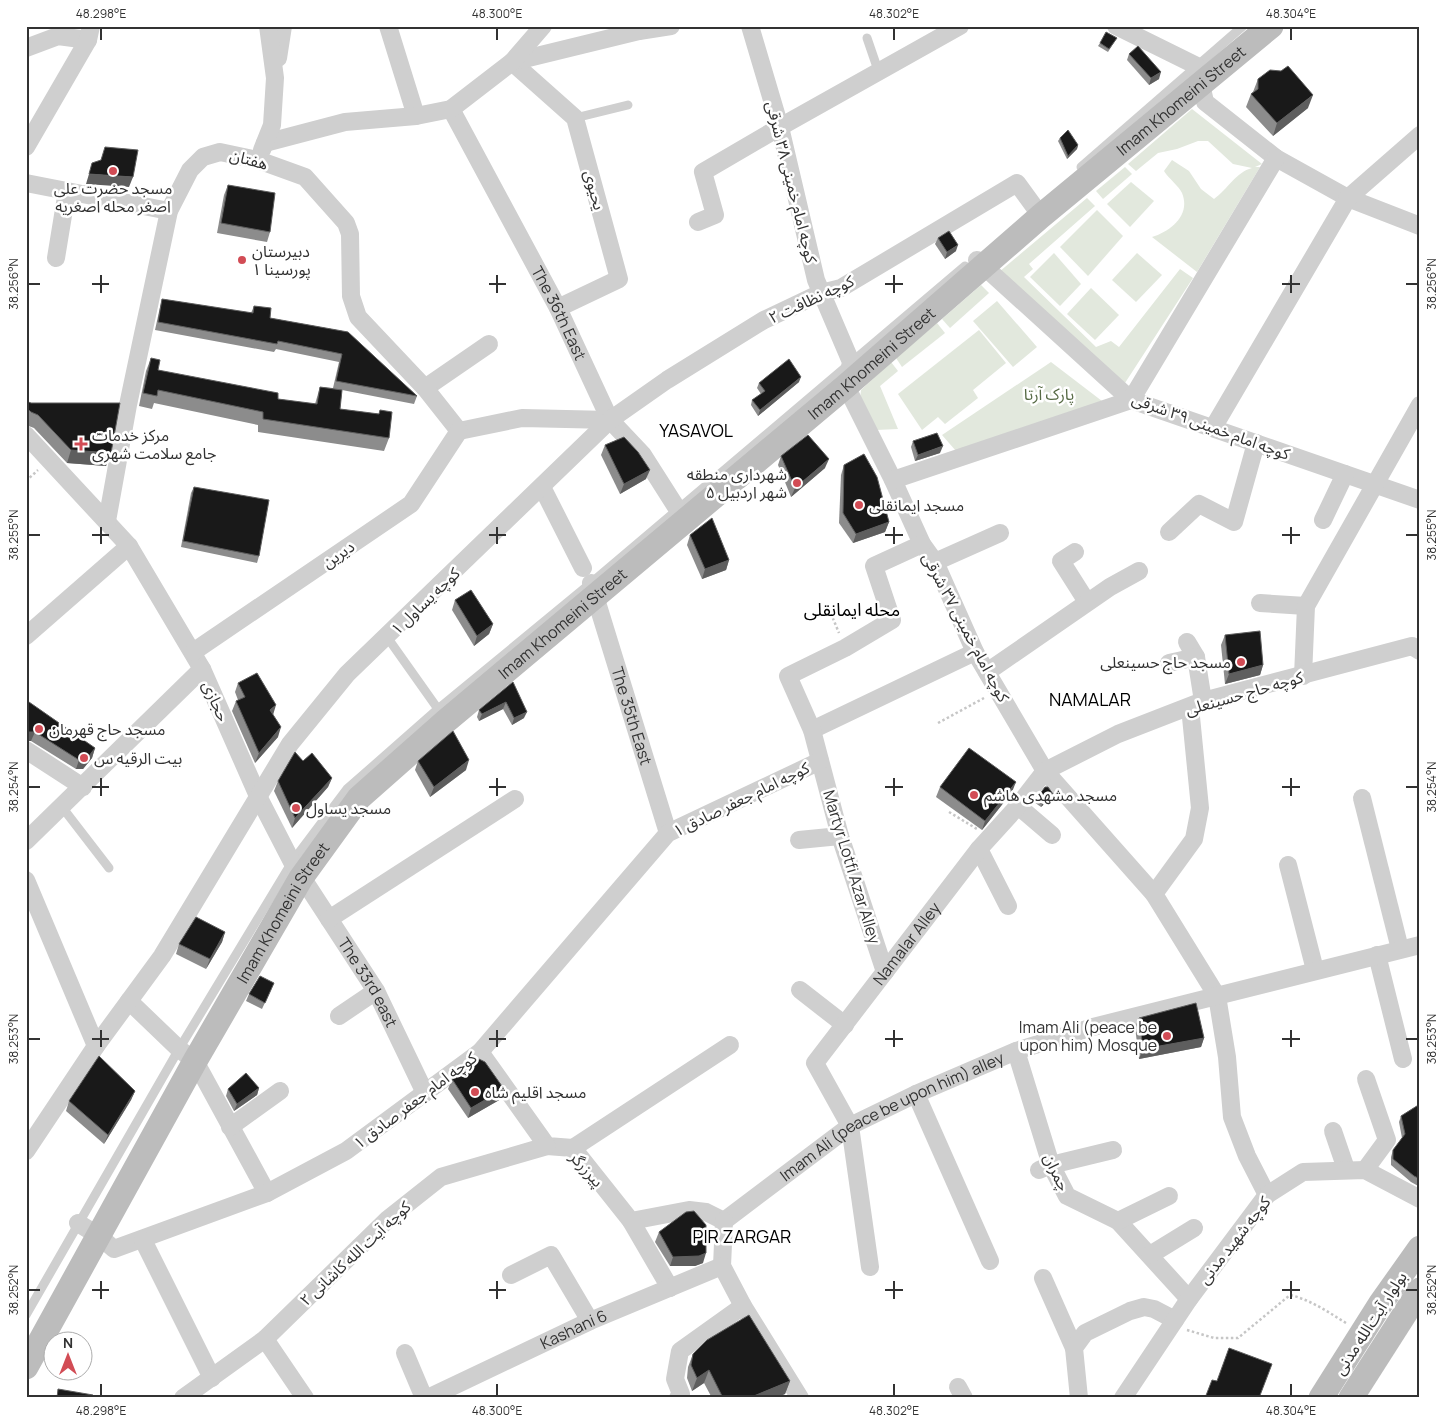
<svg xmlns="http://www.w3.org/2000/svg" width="1446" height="1424" font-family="Manrope,'Noto Sans Arabic',sans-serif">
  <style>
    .green { fill: #e2e8dd }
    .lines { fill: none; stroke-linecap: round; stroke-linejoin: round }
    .path { stroke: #c6c6c6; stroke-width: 2.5; stroke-dasharray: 2.5 2.5; stroke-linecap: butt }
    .lane { stroke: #cfcfcf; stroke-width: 9 }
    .street { stroke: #cfcfcf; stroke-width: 18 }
    .secondary { stroke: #bcbcbc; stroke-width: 25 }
    .wall { fill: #8c8c8c }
    .shaded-wall { fill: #5e5e5e }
    .building { fill: #191919; stroke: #5e5e5e }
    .ticks { fill: none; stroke: #323232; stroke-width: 2 }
    .poi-dot { fill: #d24c55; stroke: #fff; stroke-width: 2 }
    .labels { text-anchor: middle; stroke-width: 5; stroke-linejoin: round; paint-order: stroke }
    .street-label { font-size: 16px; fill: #323232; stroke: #fff }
    .poi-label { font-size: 16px; fill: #323232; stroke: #fff; text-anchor: start }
    .park-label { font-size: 16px; fill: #566a44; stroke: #fff }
    .neighbourhood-label { font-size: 18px; fill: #000; stroke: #fff }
    .neatline { fill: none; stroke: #323232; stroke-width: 2 }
    .ticks-label { font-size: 12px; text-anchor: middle; fill: #323232 }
  </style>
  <rect width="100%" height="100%" fill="#fff"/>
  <g class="green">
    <path d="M1192,109L1262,164L1255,167H1260L1197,272L1152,237C1171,231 1191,215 1182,193C1178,185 1169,179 1164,171L1172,160L1189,171L1201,189L1214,199C1228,189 1236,172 1252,168L1233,164L1208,141H1198L1177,149L1158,153L1136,171L1128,164Z"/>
    <path d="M1125,167L1132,174L1103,199L1096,191Z"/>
    <path d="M1131,182L1154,201L1130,227L1107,204Z"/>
    <path d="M1087,198L1095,206L1029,264L1033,269L1024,277L1096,347L1111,341L1119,347L1180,269L1193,278L1125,383L999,272Z"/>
    <path d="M1097,210L1123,236L1088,276L1060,247Z"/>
    <path d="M1054,253L1081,284L1060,306L1030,277Z"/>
    <path d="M1137,253L1162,275L1136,302L1112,280Z"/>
    <path d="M981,285L989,293L950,328L942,319Z"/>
    <path d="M1091,288L1119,315L1095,340L1067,314Z"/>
    <path d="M997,301L1037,347L1013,367L973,321Z"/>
    <path d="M937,323L945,333L902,367L896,358Z"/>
    <path d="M979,330L1006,363L973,390L978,398L945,424L938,417L922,430L898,394Z"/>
    <path d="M891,362L898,371L880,386L898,429L876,430L860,399L861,390Z"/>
    <path d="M1051,362L1102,401L956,451L942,435Z"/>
  </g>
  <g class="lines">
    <g class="path">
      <path d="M26,481L38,470"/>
      <path d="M827,604L839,633"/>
      <path d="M938,723L984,698"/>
      <path d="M949,812L977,829"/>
      <path d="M1187,1330L1214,1338H1238L1290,1295C1311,1300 1328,1312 1346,1323"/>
    </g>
    <g class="lane">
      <path d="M867,38L879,73"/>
      <path d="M575,118L628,105"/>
      <path d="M1081,167L1243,26"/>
      <path d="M387,637L438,709"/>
      <path d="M62,807L109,868"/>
      <path d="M26,1315L179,1049L292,862L347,789L438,709L591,583L965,266"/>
    </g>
    <g class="street">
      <path d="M388,26L416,116"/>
      <path d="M628,26L639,31L671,26"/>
      <path d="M750,26L780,127L816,280L851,362L846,386L893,480L922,544L935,562L975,652L1045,771L1154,894L1217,996L1227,1057L1232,1117L1247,1156L1267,1195"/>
      <path d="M1116,26L1197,66L1205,102L1276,158L1348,198L1420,226"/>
      <path d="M26,48L58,36L88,40"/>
      <path d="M278,58L283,26"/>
      <path d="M512,62L575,118L619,279L558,308"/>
      <path d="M512,62L639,31"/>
      <path id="s1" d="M451,109L558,308L610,420L643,455L685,521"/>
      <path d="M265,143L345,122L416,116L451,109L512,62L543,26"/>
      <path d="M26,147L88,40L91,26"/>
      <path d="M262,150L272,125L275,78L268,26"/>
      <path d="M26,183L169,211"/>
      <path d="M698,222L715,215L703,172L780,127L960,26"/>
      <path d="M56,258L67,191"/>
      <path d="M977,260L1131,400L1420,500"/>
      <path d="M425,388L489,344"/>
      <path d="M1213,428L1348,198L1420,135"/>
      <path d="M459,431L522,418L610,420"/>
      <path id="s2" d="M26,435L129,546L202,669L258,796L292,862L376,991L425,1093"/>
      <path d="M893,480L1131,400L1276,158"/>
      <path d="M542,487L583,568"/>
      <path d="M1323,520L1345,474"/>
      <path d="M107,521L128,405L169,211L190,170L203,157L220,152L258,160L305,177L346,223L350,234L351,296L358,317L425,388L459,431"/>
      <path d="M1169,532L1199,504L1234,522L1256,443"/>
      <path d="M1075,552L1061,561L1087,602"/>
      <path d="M935,562L1000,533"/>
      <path id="s3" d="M591,583L668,833"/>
      <path d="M1260,603L1306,606"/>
      <path d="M26,636L129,546"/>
      <path d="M1187,642L1196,657L1203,701"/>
      <path d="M193,652L411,504L459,431"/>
      <path d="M1169,663L1196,657"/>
      <path d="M987,672L1110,587L1139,571"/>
      <path d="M1303,676L1306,606L1420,405"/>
      <path d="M812,730L975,652"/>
      <path d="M26,750L83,787"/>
      <path d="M1362,798L1400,949"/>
      <path d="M1018,806L1052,835"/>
      <path d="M799,840L840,836"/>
      <path d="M26,841L202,669"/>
      <path d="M979,849L1008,906"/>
      <path d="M1288,865L1315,970"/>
      <path d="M26,880L96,1046"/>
      <path d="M1154,894L1194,839L1200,808L1190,707"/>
      <path d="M329,919L515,799"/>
      <path d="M1377,955L1403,1059"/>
      <path d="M885,972L840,836L812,730L788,676L845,648L892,620L874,566L922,544"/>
      <path d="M800,990L845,1025"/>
      <path d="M129,1001L179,1049L195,1061L267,1193"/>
      <path d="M339,1016L376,991"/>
      <path d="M1016,1051L1051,1165L1067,1196L1118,1221L1189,1299"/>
      <path d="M480,1052L547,1146L573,1148L631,1221L689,1210L706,1212L724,1221"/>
      <path d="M916,1094L990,1261"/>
      <path d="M230,1127L280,1091"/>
      <path d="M1333,1131L1346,1169"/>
      <path d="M573,1148L730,1045"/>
      <path d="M26,1151L96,1046L162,956L290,744L347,674L610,420L667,380L764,320L821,293L841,288L1017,183L1041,216"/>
      <path d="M1039,1170L1051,1165L1113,1150"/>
      <path d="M1365,1170L1387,1140L1366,1079"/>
      <path d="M631,1221L670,1288"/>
      <path id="s4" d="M724,1221L850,1126L916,1094L1016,1051L1093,1027L1420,945"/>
      <path d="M724,1221L722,1266L743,1306L800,1398"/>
      <path d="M1118,1221L1169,1196"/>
      <path d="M78,1223L99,1236L114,1249L267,1193L346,1151L480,1052L668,833L820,761"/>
      <path d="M143,1240L212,1378"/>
      <path d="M1150,1255L1194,1228"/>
      <path id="s5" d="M870,1267L850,1126L815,1063L979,849L1018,806L1045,771L1118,734L1203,701L1412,646L1420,651"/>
      <path d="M511,1275L551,1255L590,1321"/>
      <path d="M1043,1278L1074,1348"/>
      <path d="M265,1339L305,1398"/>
      <path d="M405,1353L424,1398"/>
      <path d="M958,1387L964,1398"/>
      <path d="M183,1398L265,1339L388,1219L441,1177L547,1146"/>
      <path id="s6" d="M428,1398L590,1321L722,1266"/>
      <path d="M678,1398L681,1394L675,1379L680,1351L743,1306"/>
      <path d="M1079,1398L1074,1348L1085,1333L1130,1311L1144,1307L1154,1309L1175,1320"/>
      <path d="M1123,1398L1189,1299L1267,1195L1303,1172L1365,1170L1420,1199"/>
    </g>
    <g class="secondary">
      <path id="s7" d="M26,1367L195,1061L301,878L359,798L446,721L846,386L1041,216L1271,26"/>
      <path d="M1321,1398L1381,1303L1420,1248"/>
      <path d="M1351,1398L1420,1290"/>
    </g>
  </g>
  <g class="wall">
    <path d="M1115,41L1108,52L1098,46L1100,43Z"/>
    <path d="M1129,54L1159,79L1149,85L1127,60Z"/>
    <path d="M1258,79L1308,108L1273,136L1246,107L1251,94L1253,92Z"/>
    <path d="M1060,138L1078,145L1077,149L1067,159L1058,141Z"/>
    <path d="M228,185L270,232L267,242L217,233L224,195Z"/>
    <path d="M938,238L956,251L945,259L935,244Z"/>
    <path d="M162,299L251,313L254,306L270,318L348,332L417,396L414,404L342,390L340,409L379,414L380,410L389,438L384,451L258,432V425L154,403L152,409L139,406L146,371L151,358L158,370L278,399L315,404L320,387L333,388L339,362L276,349L274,352L155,330L160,307Z"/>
    <path d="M799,382L758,416L751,405L752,400L761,394L757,388L759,383Z"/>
    <path d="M26,401L31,403L111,453L106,466L67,463L34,428L26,425Z"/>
    <path d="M913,441L940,453L915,461L911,447Z"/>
    <path d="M605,445L646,479L620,494L601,455Z"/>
    <path d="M781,456L825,468L791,497L778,465Z"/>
    <path d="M844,465L889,522L885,532L853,543L839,523L841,475Z"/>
    <path d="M194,487L259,556L257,563L181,547L191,493Z"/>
    <path d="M690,535L729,560L726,570L702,579L687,545Z"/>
    <path d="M455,600L493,624L489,634L474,646L452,610Z"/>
    <path d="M1225,635L1263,665L1260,675L1225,684L1221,645Z"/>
    <path d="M513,682L524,718L512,725L503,709L479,721L477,717L479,710Z"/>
    <path d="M238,683L273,715L278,737L255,763L232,711L236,701L238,700L235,692Z"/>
    <path d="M26,706L95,748L92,758L83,769H76L31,741H26Z"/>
    <path d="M303,761L332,778L328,787L292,828L274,791L278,781Z"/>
    <path d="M418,761L466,770L430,797L415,770Z"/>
    <path d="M940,787L1012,792L982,830L936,797Z"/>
    <path d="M1053,794L1052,797L1041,807L1034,802L1036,799Z"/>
    <path d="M225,932L222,942L206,969L176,954L179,944Z"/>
    <path d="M274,983L262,1009L246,1001L249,994Z"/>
    <path d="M1139,1018L1204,1038L1201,1047L1139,1059L1135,1027Z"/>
    <path d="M452,1079L504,1089L501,1099L468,1118L448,1089Z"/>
    <path d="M259,1088L257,1095L234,1111L226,1096L228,1089Z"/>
    <path d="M135,1091L131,1100L104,1144L66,1111L69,1101Z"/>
    <path d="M1420,1104V1187L1411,1182L1391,1165V1157L1393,1150L1402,1138L1399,1122L1401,1116Z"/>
    <path d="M659,1232L703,1263L695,1266H670L655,1242Z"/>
    <path d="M693,1354L790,1381L785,1394L775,1398H712L704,1383L692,1391L687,1378L688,1367Z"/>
  </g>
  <g class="shaded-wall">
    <path d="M1161,72L1159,79L1149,85L1151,78Z"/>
    <path d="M1313,95L1308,108L1273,136L1277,123Z"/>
    <path d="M1078,145L1077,149L1067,159L1068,156Z"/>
    <path d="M89,174L133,177L129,187L86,184Z"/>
    <path d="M958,245L956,251L945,259L947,252Z"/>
    <path d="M801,377L799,382L758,416L760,410Z"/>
    <path d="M943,446L940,453L915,461L918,455Z"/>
    <path d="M71,450L111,453L106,466L67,463Z"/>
    <path d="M829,459L825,468L791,497L795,488Z"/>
    <path d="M650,470L646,479L620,494L624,484Z"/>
    <path d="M889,522L885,532L853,543L856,534Z"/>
    <path d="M729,560L726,570L702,579L705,569Z"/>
    <path d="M493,624L489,634L474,646L477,636Z"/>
    <path d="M1263,665L1260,675L1225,684L1229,674Z"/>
    <path d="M506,702L503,709L479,721L482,714Z"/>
    <path d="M276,705L273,715L270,710Z"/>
    <path d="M527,712L524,718L512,725L514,718Z"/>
    <path d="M281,727L278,737L255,763L259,753Z"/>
    <path d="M26,732H35L31,741H26Z"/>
    <path d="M95,748L92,758L83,769H76L79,760Z"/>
    <path d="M469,760L466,770L430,797L434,787Z"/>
    <path d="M332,778L328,787L292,828L295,818Z"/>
    <path d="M1016,782L1012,792L982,830L985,821Z"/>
    <path d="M1053,794L1052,797L1041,807L1042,804Z"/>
    <path d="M225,932L222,942L206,969L210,959Z"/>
    <path d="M1204,1038L1201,1047L1139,1059L1143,1049Z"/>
    <path d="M259,1088L257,1095L234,1111L237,1104Z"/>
    <path d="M504,1089L501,1099L468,1118L471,1108Z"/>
    <path d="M135,1091L131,1100L104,1144L108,1135Z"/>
    <path d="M706,1253L703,1263L695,1266H670L673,1257Z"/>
    <path d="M709,1370L704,1383L692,1391L697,1378Z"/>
    <path d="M790,1381L785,1394L775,1398H749Z"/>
  </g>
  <g class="building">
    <path d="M1106,32L1117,38L1109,49L1100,43Z"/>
    <path d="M1138,46L1161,72L1151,78L1129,54Z"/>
    <path d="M1288,66L1313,95L1277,123L1251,94L1258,89V79L1270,70L1281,71Z"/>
    <path d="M1068,130L1078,145L1068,156L1060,138Z"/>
    <path d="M105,147L138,150L133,177L89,174L92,163L101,160Z"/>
    <path d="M228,185L275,193L270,232L221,223Z"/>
    <path d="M949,231L958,245L947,252L938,238Z"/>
    <path d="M162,299L253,313L254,306L271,308L270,318L348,332L417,396L336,381L342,354L278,341L277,344L158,322Z"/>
    <path d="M151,358L160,360L158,370L278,393V399L317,404L320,387L342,390L340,409L379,414L380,410L392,412L389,438L263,419V412L158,390L157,396L143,393Z"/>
    <path d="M789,359L801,377L760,410L752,400L765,391L759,383Z"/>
    <path d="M26,401L31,403H120L111,453L71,450L38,415L31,412L26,407Z"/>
    <path d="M937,433L943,446L918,455L913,441Z"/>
    <path d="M808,435L829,459L795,488L781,456Z"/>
    <path d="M624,437L638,452L650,470L624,484L605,445Z"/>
    <path d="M864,454L877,477L889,522L856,534L843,513L844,465Z"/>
    <path d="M194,487L269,500L259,556L183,541Z"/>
    <path d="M712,518L729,560L705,569L690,535Z"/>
    <path d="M471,590L493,624L477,636L455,600Z"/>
    <path d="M1260,631L1263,665L1229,674L1225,635Z"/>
    <path d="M257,673L276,705L270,710L281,727L259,753L236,701L245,697L238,683Z"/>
    <path d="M513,682L527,712L514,718L506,702L482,714L479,710Z"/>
    <path d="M29,702L95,748L86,760H79L35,732H26V706Z"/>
    <path d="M453,731L469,760L434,787L418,761Z"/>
    <path d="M969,748L1016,782L985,821L940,787Z"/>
    <path d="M295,752L303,761L312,753L332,778L295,818L278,781Z"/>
    <path d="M1045,787H1048L1053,794L1042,804L1036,799Z"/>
    <path d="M196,917L225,932L210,959L179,944Z"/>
    <path d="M260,976L274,983L265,1003L249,994Z"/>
    <path d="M1196,1003L1204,1038L1143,1049L1139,1018Z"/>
    <path d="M99,1056L135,1091L108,1135L69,1101Z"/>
    <path d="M479,1059L485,1062L504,1089L471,1108L452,1079Z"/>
    <path d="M246,1073L259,1088L237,1104L228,1089Z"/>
    <path d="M1420,1104V1179L1414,1176L1393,1159V1150L1405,1134L1401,1116Z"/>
    <path d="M694,1211L706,1225V1253L699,1256L673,1257L659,1232L686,1212Z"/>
    <path d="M749,1315L790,1381L749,1398H723L709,1370L697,1378L691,1365L693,1354L707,1340Z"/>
    <path d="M1229,1348L1272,1364L1259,1398H1205L1212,1380L1217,1381Z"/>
    <path d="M58,1389L93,1395L95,1398H57Z"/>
  </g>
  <path class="ticks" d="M101,28V40M497,28V40M894,28V40M1291,28V40M101,275V293M497,275V293M894,275V293M1291,275V293M28,284H40M92,284H109M489,284H506M885,284H903M1282,284H1300M1406,284H1418M101,527V544M497,527V544M894,527V544M1291,527V544M28,535H40M92,535H109M489,535H506M885,535H903M1282,535H1300M1406,535H1418M101,778V796M497,778V796M894,778V796M1291,778V796M28,787H40M92,787H109M489,787H506M885,787H903M1282,787H1300M1406,787H1418M101,1030V1047M497,1030V1047M894,1030V1047M1291,1030V1047M28,1039H40M92,1039H109M489,1039H506M885,1039H903M1282,1039H1300M1406,1039H1418M101,1281V1299M497,1281V1299M894,1281V1299M1291,1281V1299M28,1290H40M92,1290H109M489,1290H506M885,1290H903M1282,1290H1300M1406,1290H1418M101,1384V1396M497,1384V1396M894,1384V1396M1291,1384V1396"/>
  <g class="poi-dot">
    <circle cx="113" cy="171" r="5"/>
    <circle cx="242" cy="260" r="5"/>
    <path d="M78.5 436.5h5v5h5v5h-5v5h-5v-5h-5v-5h5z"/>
    <circle cx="797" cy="483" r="5"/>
    <circle cx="859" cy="505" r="5"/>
    <circle cx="1241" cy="662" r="5"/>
    <circle cx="39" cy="729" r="5"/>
    <circle cx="84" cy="758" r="5"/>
    <circle cx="974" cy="795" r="5"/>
    <circle cx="296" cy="808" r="5"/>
    <circle cx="1167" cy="1036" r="5"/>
    <circle cx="475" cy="1092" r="5"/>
  </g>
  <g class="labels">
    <g class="street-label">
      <text dy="6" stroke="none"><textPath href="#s7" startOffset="1738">Imam Khomeini Street</textPath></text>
      <text transform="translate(249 159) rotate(15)" y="6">هفتان</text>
      <text transform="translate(792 182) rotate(76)" y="6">کوچه امام خمینی ۳۸ شرقی</text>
      <text transform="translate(595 190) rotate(75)" y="6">یحیوی</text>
      <text transform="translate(811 299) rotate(-25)" y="6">کوچه نظافت ۲</text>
      <text dy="6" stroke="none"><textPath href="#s1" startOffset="231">The 36th East</textPath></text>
      <text dy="6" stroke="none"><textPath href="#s7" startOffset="1332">Imam Khomeini Street</textPath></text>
      <text transform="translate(1211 426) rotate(20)" y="6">کوچه امام خمینی ۳۹ شرقی</text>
      <text transform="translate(338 554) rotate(-34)" y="6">دیرین</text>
      <text transform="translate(425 601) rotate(-44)" y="6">کوچه یساول ۱</text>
      <text dy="6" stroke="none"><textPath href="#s7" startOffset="928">Imam Khomeini Street</textPath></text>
      <text transform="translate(966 627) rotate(62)" y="6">کوچه امام خمینی ۳۷ شرقی</text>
      <text transform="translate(1244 693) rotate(-16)" y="6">کوچه حاج حسینعلی</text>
      <text transform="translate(216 701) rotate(66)" y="6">حجازی</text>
      <text dy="6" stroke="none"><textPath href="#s3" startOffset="139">The 35th East</textPath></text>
      <text transform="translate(741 799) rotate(-26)" y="6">کوچه امام جعفر صادق ۱</text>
      <text transform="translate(852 867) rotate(73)" y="6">Martyr Lotfi Azar Alley</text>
      <text dy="6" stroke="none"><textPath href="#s7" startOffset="522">Imam Khomeini Street</textPath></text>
      <text dy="6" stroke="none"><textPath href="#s5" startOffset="365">Namalar Alley</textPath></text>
      <text dy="6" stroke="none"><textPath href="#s2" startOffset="650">The 33rd east</textPath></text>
      <text transform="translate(415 1100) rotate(-37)" y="6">کوچه امام جعفر صادق ۱</text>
      <text dy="6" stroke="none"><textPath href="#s4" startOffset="199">Imam Ali (peace be upon him) alley</textPath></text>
      <text transform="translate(587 1169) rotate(48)" y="6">پیرزرگر</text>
      <text transform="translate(1057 1172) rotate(65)" y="6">چمران</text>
      <text transform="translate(1234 1240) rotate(-52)" y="6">کوچه شهید مدنی</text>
      <text transform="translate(355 1253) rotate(-43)" y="6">کوچه آیت الله کاشانی ۲</text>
      <text transform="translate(1370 1323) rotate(-57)" y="6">بولوار آیت‌الله مدنی</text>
      <text dy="6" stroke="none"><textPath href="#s6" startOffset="161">Kashani 6</textPath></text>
    </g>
    <g class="poi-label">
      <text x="113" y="194" text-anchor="middle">مسجد حضرت علی<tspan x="113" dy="18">اصغر محله اصغریه</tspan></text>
      <text x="252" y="257">دبیرستان<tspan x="252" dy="18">پورسینا ۱</tspan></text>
      <text x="92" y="441">مرکز خدمات<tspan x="92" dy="18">جامع سلامت شهری</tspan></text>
      <text x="787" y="480" text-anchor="end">شهرداری منطقه<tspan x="787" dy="18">۵ شهر اردبیل</tspan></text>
      <text x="869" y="511">مسجد ایمانقلی</text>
      <text x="1231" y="668" text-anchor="end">مسجد حاج حسینعلی</text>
      <text x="49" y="735">مسجد حاج قهرمان</text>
      <text x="94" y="764">بیت الرقیه س</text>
      <text x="984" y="801">مسجد مشهدی هاشم</text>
      <text x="306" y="814">مسجد یساول</text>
      <text x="1157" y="1033" text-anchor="end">Imam Ali (peace be<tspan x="1157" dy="18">upon him) Mosque</tspan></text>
      <text x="485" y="1098">مسجد اقلیم شاه</text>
    </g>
    <g class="park-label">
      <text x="1049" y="400">پارک آرتا</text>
    </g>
    <g class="neighbourhood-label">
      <text x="696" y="437">YASAVOL</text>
      <text x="852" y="616">محله ایمانقلی</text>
      <text x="1090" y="706">NAMALAR</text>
      <text x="742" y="1243">PIR ZARGAR</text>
    </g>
  </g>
  <rect width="1446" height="1424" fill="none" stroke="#ffffff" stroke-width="55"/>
  <g transform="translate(68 1356)"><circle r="24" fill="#ffffff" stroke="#adadad"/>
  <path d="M0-4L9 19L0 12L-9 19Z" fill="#d24c55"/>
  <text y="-8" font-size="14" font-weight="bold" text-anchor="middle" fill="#323232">N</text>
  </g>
  <rect x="28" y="28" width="1390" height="1368" class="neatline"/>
  <g class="ticks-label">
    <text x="101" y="18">48.298°E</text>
    <text x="497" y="18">48.300°E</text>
    <text x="894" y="18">48.302°E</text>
    <text x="1291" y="18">48.304°E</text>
    <text transform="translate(14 284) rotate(-90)" y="4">38.256°N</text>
    <text transform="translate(1432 284) rotate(-90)" y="4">38.256°N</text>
    <text transform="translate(14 535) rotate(-90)" y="4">38.255°N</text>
    <text transform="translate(1432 535) rotate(-90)" y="4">38.255°N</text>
    <text transform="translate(14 787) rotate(-90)" y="4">38.254°N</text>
    <text transform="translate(1432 787) rotate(-90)" y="4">38.254°N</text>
    <text transform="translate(14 1039) rotate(-90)" y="4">38.253°N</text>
    <text transform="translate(1432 1039) rotate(-90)" y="4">38.253°N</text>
    <text transform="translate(14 1290) rotate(-90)" y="4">38.252°N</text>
    <text transform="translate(1432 1290) rotate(-90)" y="4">38.252°N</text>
    <text x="101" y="1415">48.298°E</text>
    <text x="497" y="1415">48.300°E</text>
    <text x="894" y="1415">48.302°E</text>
    <text x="1291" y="1415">48.304°E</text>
  </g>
</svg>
